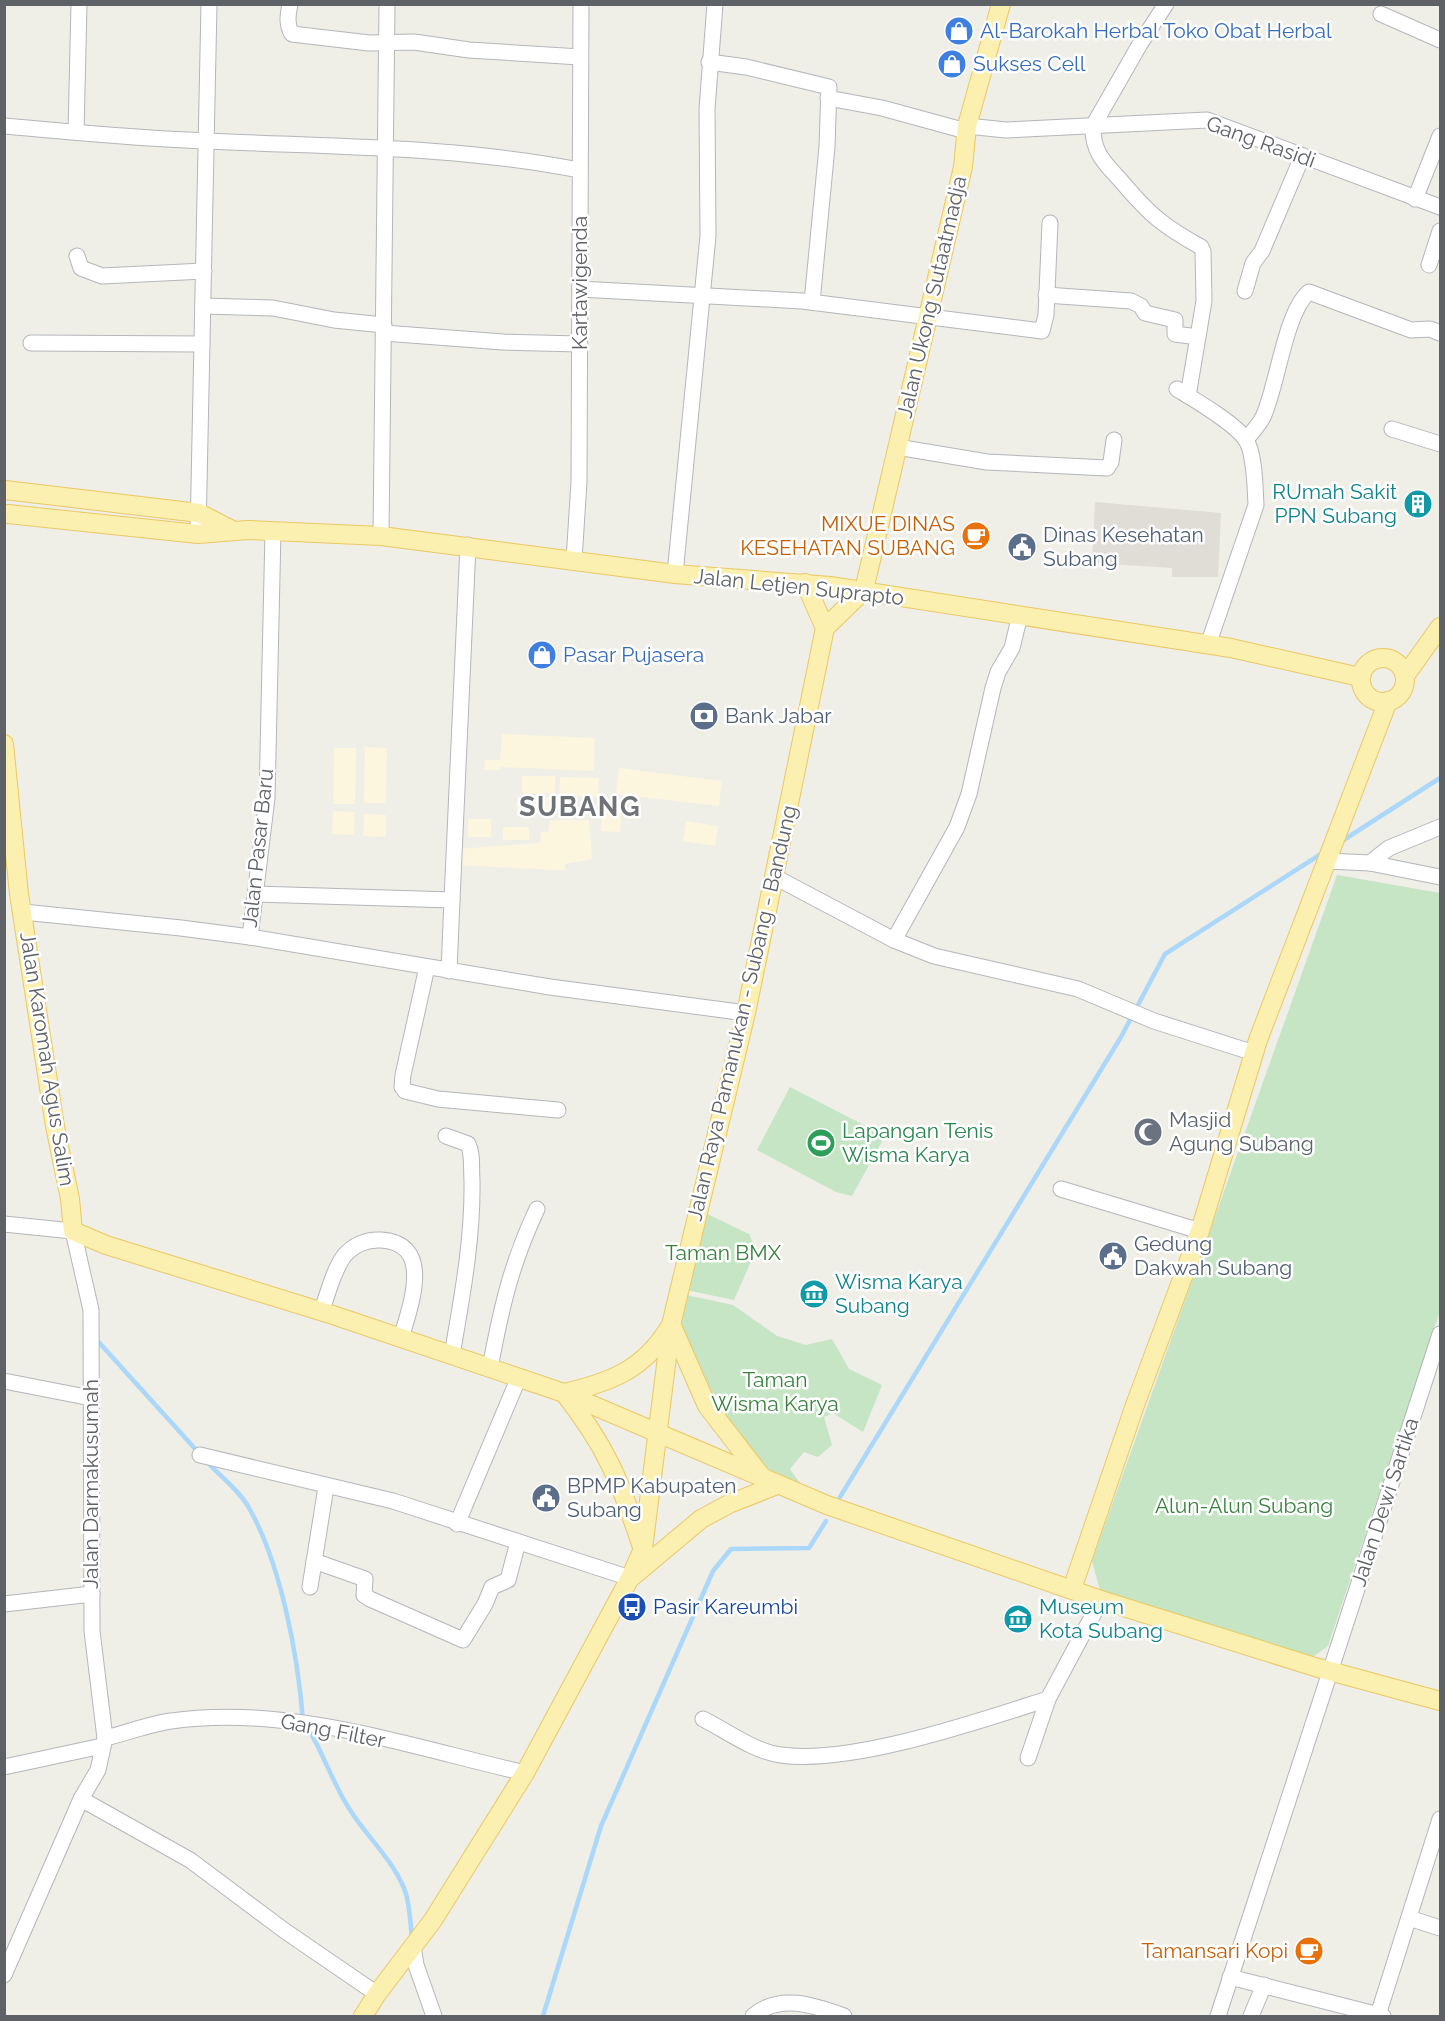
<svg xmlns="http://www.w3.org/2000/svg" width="1445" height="2021" font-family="Raleway,sans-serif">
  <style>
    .commercial { fill: #fcf6df }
    .education { fill: #dfddd5 }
    .green { fill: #c5e5c5 }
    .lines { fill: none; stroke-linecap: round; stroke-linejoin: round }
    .stream { stroke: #abd7fb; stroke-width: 4.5 }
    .minor-casing { stroke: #b4b6ba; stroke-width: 17 }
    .major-casing { stroke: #ebc864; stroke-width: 20 }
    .minor { stroke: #fff; stroke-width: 15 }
    .major { stroke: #fbf0b0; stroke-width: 18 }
    .labels { text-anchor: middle; stroke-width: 5; stroke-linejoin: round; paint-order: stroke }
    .shop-label { font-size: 21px; fill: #366cbe; stroke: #fff; text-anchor: start }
    .street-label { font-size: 21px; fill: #5e6166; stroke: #fff }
    .culture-label { font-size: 21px; fill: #0d838f; stroke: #fff; text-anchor: start }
    .food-label { font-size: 21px; fill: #c56008; stroke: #fff; text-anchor: end }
    .service-label { font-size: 21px; fill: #4e5e75; stroke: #fff; text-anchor: start }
    .worship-label { font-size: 21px; fill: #5b616d; stroke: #fff; text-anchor: start }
    .leisure-label { font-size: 21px; fill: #27864d; stroke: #fff; text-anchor: start }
    .park-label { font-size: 21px; fill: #39823e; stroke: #fff }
    .transit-label { font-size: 21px; fill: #164399; stroke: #fff; text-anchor: start }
    .district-label { font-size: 27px; font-weight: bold; letter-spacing: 1.5px; fill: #6f7378; stroke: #fff }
  </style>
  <rect width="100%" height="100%" fill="#efeee7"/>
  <g class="commercial">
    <path d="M502,734L595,738L594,771L500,767V770H484L485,760H500Z"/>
    <path d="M365,747L387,748L386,803H364Z"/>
    <path d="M334,748H356L355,804H333Z"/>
    <path d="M619,768L722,781L719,806L616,794Z"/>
    <rect x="522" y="776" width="33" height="17"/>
    <path d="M560,777L599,778L598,797L559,796Z"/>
    <path d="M517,797H552V810L517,811Z"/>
    <path d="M602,805L622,806L620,832L601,831Z"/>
    <path d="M333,811L355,812L354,835L332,834Z"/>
    <path d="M364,814L386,815V837L363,836Z"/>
    <rect x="468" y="819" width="23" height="18"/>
    <path d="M550,820H589L592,859L565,864V870H552L457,865V849L540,843L541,832H548Z"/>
    <path d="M686,821L718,826L715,846L683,841Z"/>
    <rect x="503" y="827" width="26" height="13"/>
  </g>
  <path class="education" d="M1095,502L1221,513L1218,577H1172V568L1092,563Z"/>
  <g class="green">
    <path d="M1337,875L1440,893V1311L1328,1646L1313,1657L1101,1594L1092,1561Z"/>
    <path d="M790,1087L885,1136L852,1196L836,1192L757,1150Z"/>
    <path d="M703,1212L749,1234L756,1250L734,1300L686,1290Z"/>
    <path d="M686,1295L733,1305L777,1336L806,1345L832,1339L849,1369L882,1385L863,1432L833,1413L824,1417L832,1445L818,1457L804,1452L790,1469L801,1485L767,1468L713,1401L680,1325Z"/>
  </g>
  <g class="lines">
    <g class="stream">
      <path d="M1342,841L1440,778"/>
      <path d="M95,1338L198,1452"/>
      <path d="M206,1461C219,1475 240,1491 249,1508C281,1564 298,1656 303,1721"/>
      <path d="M840,1497L1121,1037L1165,954L1324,852"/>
      <path d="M308,1728C324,1755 333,1784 350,1810C367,1837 394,1861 405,1891C410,1904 410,1923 412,1937"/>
      <path d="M543,2016L601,1826L713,1571L731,1549L809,1548L826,1521"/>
    </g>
    <g class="minor-casing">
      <g id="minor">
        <path d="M290,4C288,15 286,24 292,34L369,43L414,42L469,50L580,57"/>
        <path d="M1166,4L1140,44L1093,126C1092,153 1106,164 1122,182C1150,215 1163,226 1201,247L1203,251L1204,301L1188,396"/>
        <path d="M1381,14L1440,40"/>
        <path d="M709,62L746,67L829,87L827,147L812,302"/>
        <path d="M828,98L882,108L966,131"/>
        <path d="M4,126C72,132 140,139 208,141C332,147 457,146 579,170"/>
        <path d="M967,126L1006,130L1207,120L1440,207"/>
        <path d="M76,132L79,4"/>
        <path d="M1415,199L1440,136"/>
        <path d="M77,256L81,268L102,276L204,271"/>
        <path d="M1429,265L1440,231"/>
        <path d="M580,289L802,301L1042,331L1046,315L1050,223"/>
        <path d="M1245,291L1253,263L1262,251L1302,157"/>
        <path d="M1046,295L1131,301L1141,306L1145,313L1175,320V334L1198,337"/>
        <path d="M203,306L273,308L334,320L384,325"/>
        <path d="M384,333L503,342L580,344"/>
        <path d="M31,343L202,344"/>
        <path d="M1177,389C1195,400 1235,423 1246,440C1255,454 1255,488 1256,505L1208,645"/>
        <path d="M1392,429L1440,444"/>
        <path d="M1246,440C1251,433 1259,425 1263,417C1277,388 1285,312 1309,292L1411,330L1430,329L1440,333"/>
        <path d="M897,447L987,462L1107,468L1111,462L1114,440"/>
        <path d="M198,534L209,4"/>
        <path d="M381,536L387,4"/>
        <path d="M574,560L579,482L581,4"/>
        <path d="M675,574L708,236L707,109L715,4"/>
        <path d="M1020,615L1012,648L998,672L993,688L969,794L957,827L894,940L934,956L1078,989L1154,1021L1254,1053"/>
        <path d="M1327,861L1370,863L1440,877"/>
        <path d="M1370,863L1389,848L1440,827"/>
        <path d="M773,876L894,940"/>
        <path d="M255,894L452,900L468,545"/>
        <path d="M23,912L181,928L250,937L267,798L273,531"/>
        <path d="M250,937L550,987L746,1013"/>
        <path d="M427,967L403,1075L402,1087L405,1091L438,1099L558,1110"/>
        <path d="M449,971L452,900"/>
        <path d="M446,1136L468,1144C473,1154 471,1168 472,1180C473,1239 462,1297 452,1355"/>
        <path d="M1061,1189L1200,1231"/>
        <path d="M4,1224L73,1231L91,1310L92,1631L105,1738L98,1770L81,1799L4,1975"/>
        <path d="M321,1312C328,1294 333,1271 344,1256C353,1245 367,1239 381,1240C435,1243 410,1307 401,1338"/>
        <path d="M490,1368C501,1309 511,1264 537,1209"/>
        <path d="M4,1381L91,1398"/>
        <path d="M200,1455L393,1501L630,1578"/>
        <path d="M457,1524L519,1377"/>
        <path d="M314,1561L365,1579L364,1595L370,1599L463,1640L485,1604L492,1587L508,1580L518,1542"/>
        <path d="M310,1587L326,1487"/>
        <path d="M4,1604L92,1594"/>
        <path d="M703,1719C727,1731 755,1752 781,1755C852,1765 979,1721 1048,1699"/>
        <path d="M105,1738C127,1733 149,1724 171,1721C288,1704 411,1747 525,1773"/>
        <path d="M1028,1758L1048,1699L1101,1600"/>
        <path d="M4,1767L102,1746"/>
        <path d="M81,1799L190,1860L285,1931L377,1994"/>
        <path d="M1409,1918L1440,1928"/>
        <path d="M413,1946L416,1965L434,2016"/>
        <path d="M1230,1977L1383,2016"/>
        <path d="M1378,2015L1440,1819"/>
        <path d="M753,2016C779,1993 814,2005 844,2016"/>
        <path d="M1218,2016L1440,1334"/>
        <path d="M1251,2016L1264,1985"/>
      </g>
    </g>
    <g class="major-casing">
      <g id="major">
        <path d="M5,490L199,513L234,531"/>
        <path d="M8,514L198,534L248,530L381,536L675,574L830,586L1231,648L1360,677"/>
        <path d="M805,583L825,628"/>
        <path d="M825,628L864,590L963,167L967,126L1001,4"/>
        <circle cx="1383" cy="680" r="22"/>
        <path d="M1405,676L1440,627"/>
        <path d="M4,744L19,894L55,1126L70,1199L73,1231L106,1245L333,1315L564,1393L827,1505L1101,1600L1315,1667L1440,1701"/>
        <path d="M672,1326L707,1406L762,1477"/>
        <path d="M641,1544C620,1481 606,1446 564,1393C611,1382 643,1370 669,1328"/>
        <path d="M633,1576L701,1519L729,1504L777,1485"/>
        <path d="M1072,1589L1135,1405L1200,1231L1258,1040L1388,701"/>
        <path d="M363,2016L377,1994L433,1920L525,1773L630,1578L643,1549L671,1325L746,1013L825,628"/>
      </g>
    </g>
    <use href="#minor" class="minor"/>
    <use href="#major" class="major"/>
  </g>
  <defs>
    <g id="shop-disc" transform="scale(1.5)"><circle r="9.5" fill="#3f7fe0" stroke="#fff"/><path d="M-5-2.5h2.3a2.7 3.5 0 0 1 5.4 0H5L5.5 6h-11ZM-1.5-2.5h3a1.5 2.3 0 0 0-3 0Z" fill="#fff"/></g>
    <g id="building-disc" transform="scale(1.5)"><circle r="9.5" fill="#0f9aa8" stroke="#fff"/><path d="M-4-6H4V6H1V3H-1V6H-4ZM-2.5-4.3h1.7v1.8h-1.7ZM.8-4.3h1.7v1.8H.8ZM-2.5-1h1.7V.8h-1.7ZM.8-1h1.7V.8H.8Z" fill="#fff"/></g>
    <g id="cafe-disc" transform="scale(1.5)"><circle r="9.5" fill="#e8710a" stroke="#fff"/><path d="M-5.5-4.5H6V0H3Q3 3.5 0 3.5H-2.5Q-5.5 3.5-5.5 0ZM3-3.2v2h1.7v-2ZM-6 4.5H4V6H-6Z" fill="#fff"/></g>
    <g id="civic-disc" transform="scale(1.5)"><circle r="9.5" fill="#5c6f8a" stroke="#fff"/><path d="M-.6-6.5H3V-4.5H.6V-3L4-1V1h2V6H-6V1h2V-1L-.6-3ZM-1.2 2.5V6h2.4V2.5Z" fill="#fff"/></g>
    <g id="bank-disc" transform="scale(1.5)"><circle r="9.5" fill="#5c6f8a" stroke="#fff"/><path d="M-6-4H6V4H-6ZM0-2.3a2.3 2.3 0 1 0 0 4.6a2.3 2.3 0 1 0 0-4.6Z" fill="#fff"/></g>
    <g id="mosque-disc" transform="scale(1.5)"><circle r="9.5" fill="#6b7280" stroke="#fff"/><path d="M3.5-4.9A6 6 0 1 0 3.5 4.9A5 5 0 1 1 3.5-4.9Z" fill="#fff"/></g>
    <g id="stadium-disc" transform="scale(1.5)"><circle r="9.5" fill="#2e9e5b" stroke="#fff"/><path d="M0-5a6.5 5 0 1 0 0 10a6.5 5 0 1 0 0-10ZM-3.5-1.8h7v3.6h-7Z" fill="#fff"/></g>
    <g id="museum-disc" transform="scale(1.5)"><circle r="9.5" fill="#0f9aa8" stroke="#fff"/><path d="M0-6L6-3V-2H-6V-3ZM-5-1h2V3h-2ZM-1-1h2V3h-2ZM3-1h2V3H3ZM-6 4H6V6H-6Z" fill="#fff"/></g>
    <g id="bus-disc" transform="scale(1.5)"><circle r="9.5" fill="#1a4fb4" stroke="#fff"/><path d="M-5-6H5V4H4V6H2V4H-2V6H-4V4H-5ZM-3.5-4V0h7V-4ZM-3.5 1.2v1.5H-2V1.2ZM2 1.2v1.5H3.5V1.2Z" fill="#fff"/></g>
  </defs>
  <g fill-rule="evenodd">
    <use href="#shop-disc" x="959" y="31"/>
    <use href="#shop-disc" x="952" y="64"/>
    <use href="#building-disc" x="1418" y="504"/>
    <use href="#cafe-disc" x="976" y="536"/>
    <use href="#civic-disc" x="1022" y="547"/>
    <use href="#shop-disc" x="542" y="655"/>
    <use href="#bank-disc" x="704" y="716"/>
    <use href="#mosque-disc" x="1148" y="1132"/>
    <use href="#stadium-disc" x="821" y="1143"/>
    <use href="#civic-disc" x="1113" y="1256"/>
    <use href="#museum-disc" x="814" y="1294"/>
    <use href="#civic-disc" x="546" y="1498"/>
    <use href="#bus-disc" x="632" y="1607"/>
    <use href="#museum-disc" x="1018" y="1619"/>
    <use href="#cafe-disc" x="1309" y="1951"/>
  </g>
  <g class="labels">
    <g class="shop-label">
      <text x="980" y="38">Al-Barokah Herbal Toko Obat Herbal</text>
      <text x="973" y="71">Sukses Cell</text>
      <text x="563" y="662">Pasar Pujasera</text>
    </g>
    <g class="street-label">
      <text transform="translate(1261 142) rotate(20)" y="7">Gang Rasidi</text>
      <text transform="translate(580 283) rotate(-90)" y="7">Kartawigenda</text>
      <text transform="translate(932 297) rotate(-77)" y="7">Jalan Ukong Sutaatmadja</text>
      <text transform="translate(799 587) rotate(6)" y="7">Jalan Letjen Suprapto</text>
      <text transform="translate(258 848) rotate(-84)" y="7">Jalan Pasar Baru</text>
      <text transform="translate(742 1013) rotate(-77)" y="7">Jalan Raya Pamanukan - Subang - Bandung</text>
      <text transform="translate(47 1059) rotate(81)" y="7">Jalan Karomah Agus Salim</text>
      <text transform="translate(91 1484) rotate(-90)" y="7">Jalan Darmakusumah</text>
      <text transform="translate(1385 1502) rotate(-72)" y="7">Jalan Dewi Sartika</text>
      <text transform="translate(333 1731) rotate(11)" y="7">Gang Filter</text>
    </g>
    <g class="culture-label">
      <text x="1397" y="499" text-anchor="end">RUmah Sakit<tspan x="1397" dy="24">PPN Subang</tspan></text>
      <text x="835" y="1289">Wisma Karya<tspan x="835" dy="24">Subang</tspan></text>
      <text x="1039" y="1614">Museum<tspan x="1039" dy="24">Kota Subang</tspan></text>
    </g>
    <g class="food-label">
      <text x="955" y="531">MIXUE DINAS<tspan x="955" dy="24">KESEHATAN SUBANG</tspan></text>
      <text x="1288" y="1958">Tamansari Kopi</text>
    </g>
    <g class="service-label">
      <text x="1043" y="542">Dinas Kesehatan<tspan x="1043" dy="24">Subang</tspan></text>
      <text x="725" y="723">Bank Jabar</text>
      <text x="1134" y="1251">Gedung<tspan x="1134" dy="24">Dakwah Subang</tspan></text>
      <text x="567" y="1493">BPMP Kabupaten<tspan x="567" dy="24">Subang</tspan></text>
    </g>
    <g class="worship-label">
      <text x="1169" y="1127">Masjid<tspan x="1169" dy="24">Agung Subang</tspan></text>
    </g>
    <g class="leisure-label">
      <text x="842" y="1138">Lapangan Tenis<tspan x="842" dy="24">Wisma Karya</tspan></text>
    </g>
    <g class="park-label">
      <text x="723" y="1260">Taman BMX</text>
      <text x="775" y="1387">Taman<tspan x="775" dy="24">Wisma Karya</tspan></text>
      <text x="1244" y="1513">Alun-Alun Subang</text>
    </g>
    <g class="transit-label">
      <text x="653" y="1614">Pasir Kareumbi</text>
    </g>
    <g class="district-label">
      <text x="580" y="816">SUBANG</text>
    </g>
  </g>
  <rect width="1445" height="2021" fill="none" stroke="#5e6166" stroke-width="12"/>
</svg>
